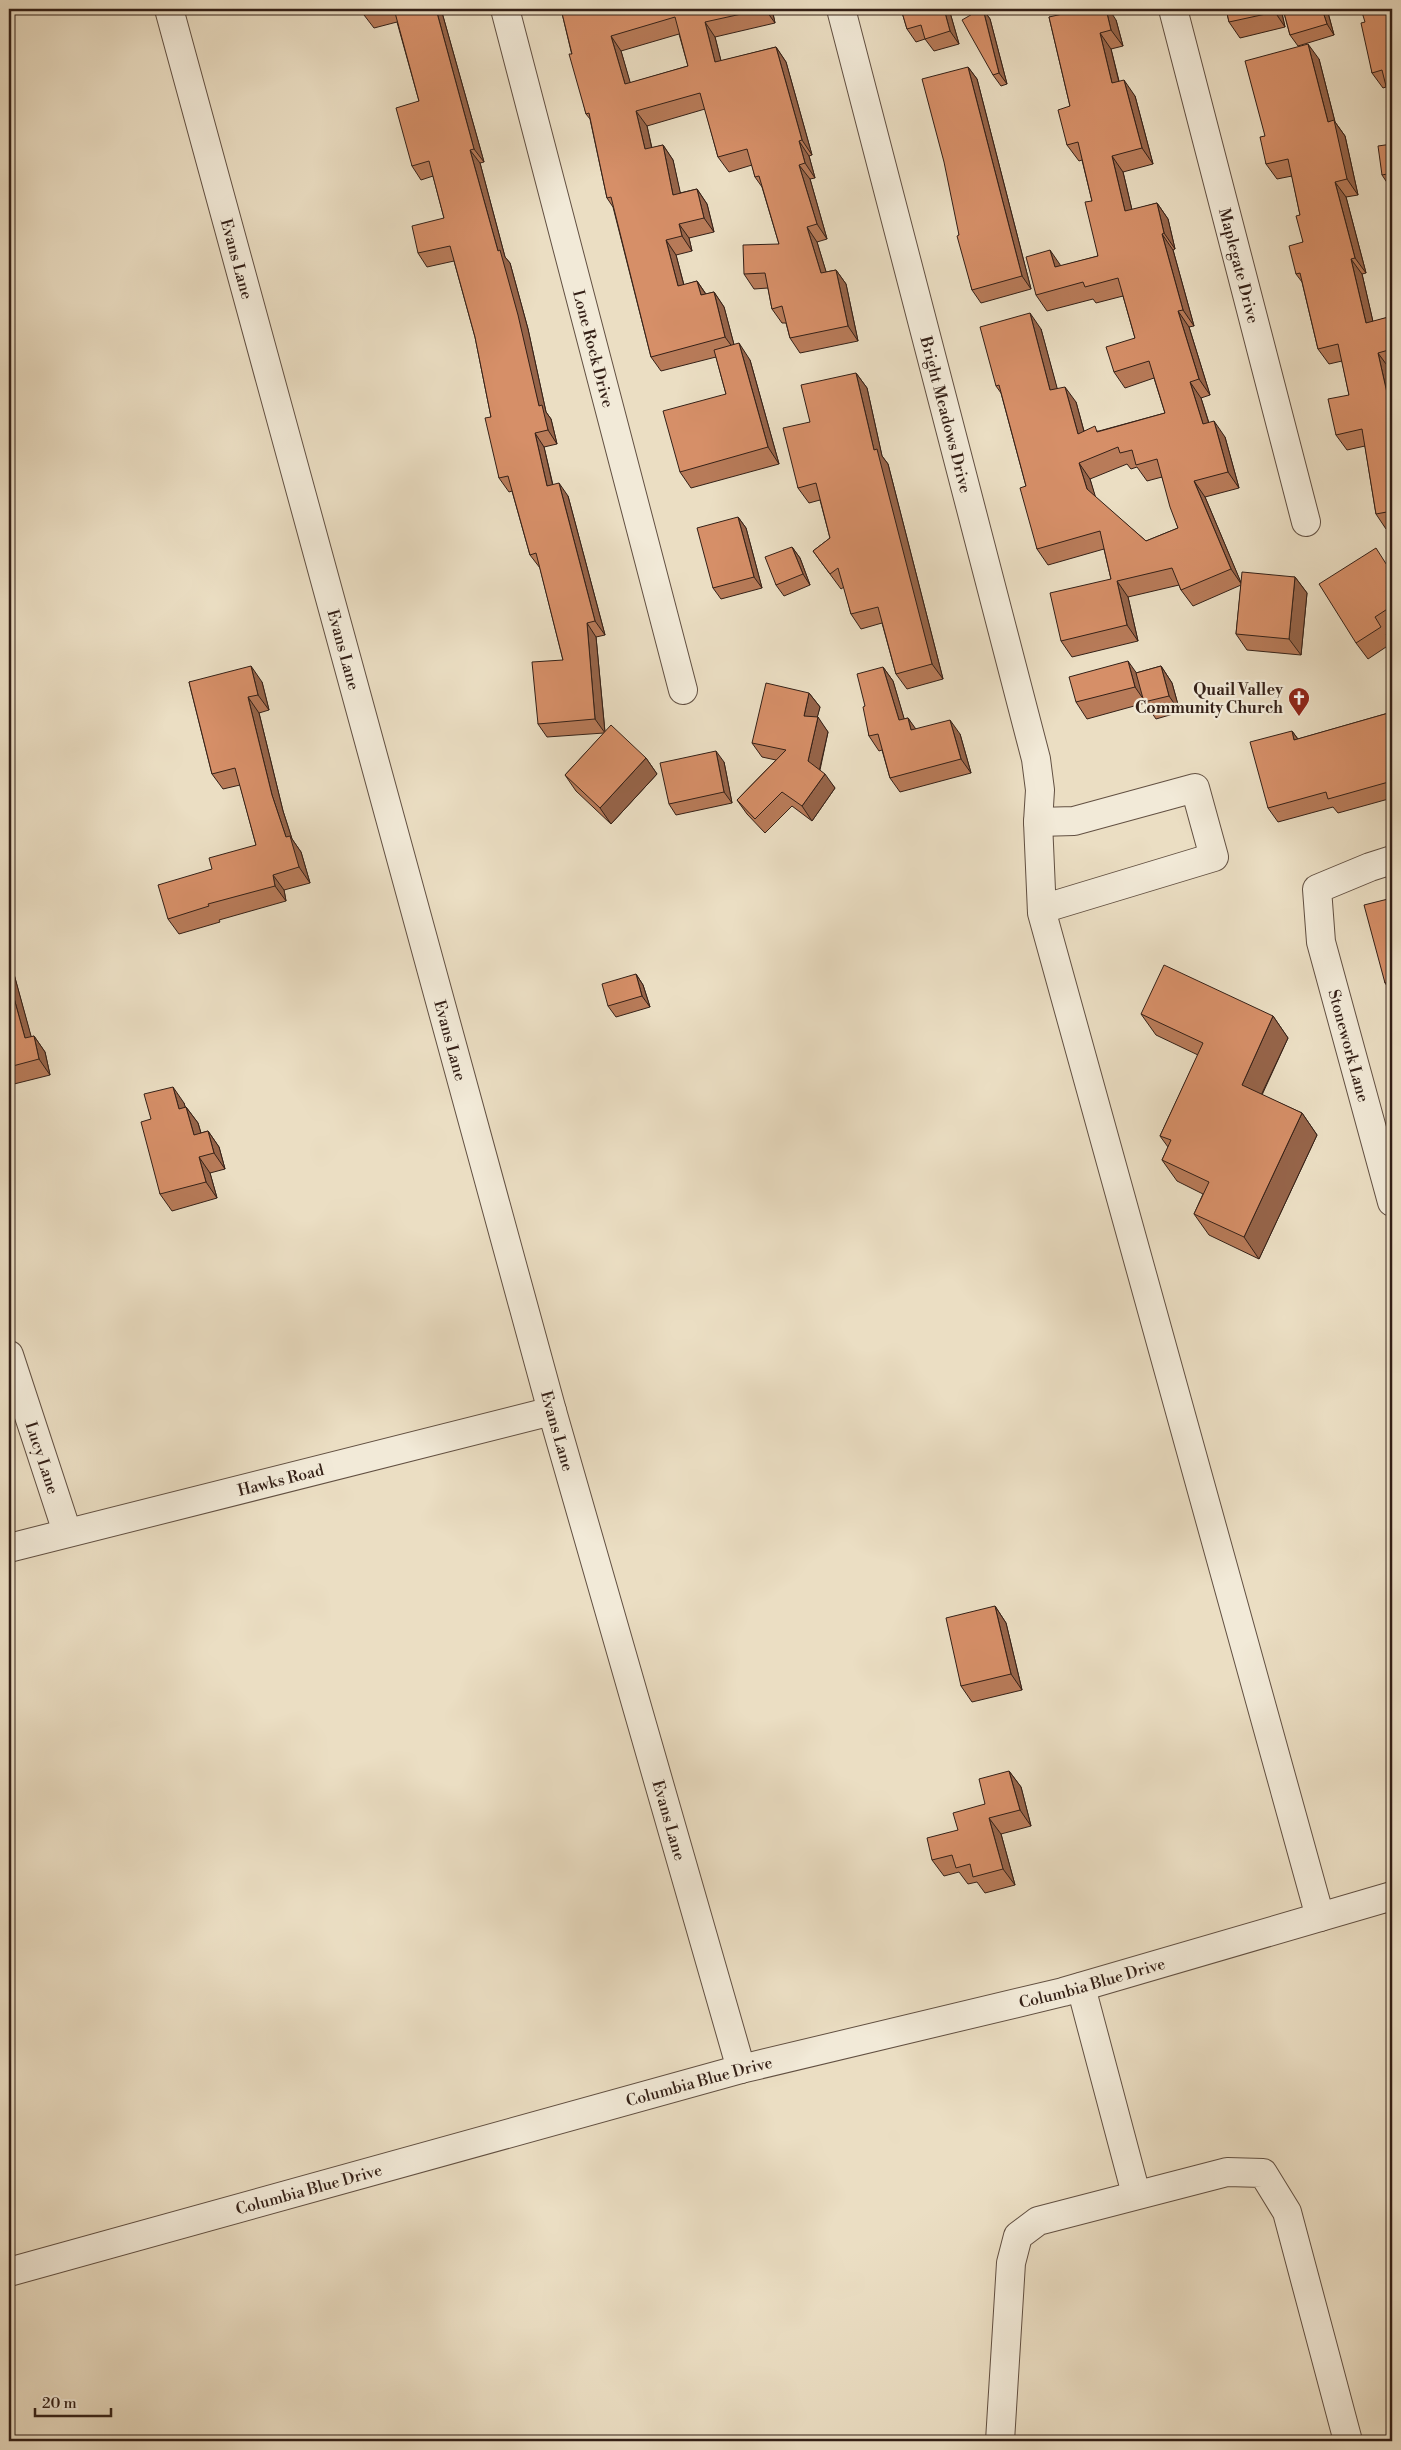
<svg xmlns="http://www.w3.org/2000/svg" width="1401" height="2450" font-family="'Libre Bodoni',serif">
  <style>
    .lines { fill: none; stroke-linecap: round; stroke-linejoin: round }
    .minor-casing { stroke: #625042; stroke-width: 30 }
    .minor { stroke: #f2ead8; stroke-width: 28 }
    .wall { fill: #b87b59; stroke: #342017; fill-rule: evenodd }
    .shaded-wall { fill: #966449; stroke: #342017 }
    .building { fill: #d68f68; stroke: #342017; fill-rule: evenodd }
    .labels { text-anchor: middle; stroke-width: 4.5; stroke-linejoin: round; paint-order: stroke }
    .street-label { font-size: 16px; fill: #342017; stroke: #f2ead8 }
    .poi-label { font-size: 16px; font-weight: bold; fill: #342017; stroke: #f2ead8; text-anchor: end }
  </style>
  <rect width="100%" height="100%" fill="#ebdec3"/>
  <filter id="stains"><feTurbulence type="fractalNoise" baseFrequency=".004" numOctaves="4"/><feColorMatrix values="0 0 0 0 .2 0 0 0 0 .09 0 0 0 0 .02 0 0 0 .5 -.17"/></filter>
  <radialGradient id="worn" r=".72"><stop offset=".6" stop-color="#630" stop-opacity="0"/><stop offset="1" stop-color="#630" stop-opacity=".3"/></radialGradient>
  <g class="lines">
    <g class="minor-casing">
      <g id="minor">
        <path id="s1" d="M169,9L552,1411L741,2069"/>
        <path id="s2" d="M505,9L683,690"/>
        <path id="s3" d="M841,9L1036,759L1040,790L1038,822L1042,913L1320,1917"/>
        <path id="s4" d="M1173,9L1306,522"/>
        <path d="M1038,822L1074,821L1195,788L1214,857L1042,909"/>
        <path id="s5" d="M1392,860L1370,867L1317,889L1321,942L1392,1202"/>
        <path id="s6" d="M9,1355L67,1532"/>
        <path id="s7" d="M9,1548L552,1411"/>
        <path d="M1081,1987L1136,2194"/>
        <path id="s8" d="M9,2272L741,2069L1063,1992L1392,1896"/>
        <path d="M1000,2441L1011,2263L1018,2236L1038,2221L1227,2172L1263,2173L1287,2212L1348,2441"/>
      </g>
    </g>
    <use href="#minor" class="minor"/>
  </g>
  <g class="wall">
    <path d="M363,9H444H441L484,162L480,163L505,257L510,263L528,329L546,412L551,419L557,444L544,447L553,485L568,496L605,635L596,637L605,732L646,758L657,774L611,824L576,791L565,775L604,733L547,737L538,724L563,660L540,568L530,555L512,491L509,492L499,478L491,417L475,337L454,261L427,267L418,253L444,218L433,176L421,180L412,166L419,101L397,22L374,28L364,15Z"/>
    <path d="M561,9H772L775,23L715,37L721,61L776,47L786,62L812,155L809,156L815,178L810,179L827,239L817,242L826,272L836,270L846,284L858,341L800,353L790,338L786,323H782L772,309L768,288L754,289L744,274L779,244L762,187L755,177L752,165L729,172L718,157L705,109L647,126L652,148L663,145L673,160L680,193L697,189L707,204L714,232L689,238L692,251L676,255L684,285L697,281L706,294L714,292L724,307L734,345L750,360L779,464L691,488L680,472L726,394L716,357L661,371L651,357L613,207L607,198L590,119L586,114ZM679,34L688,66L630,83L621,51Z"/>
    <path d="M901,9H949L959,44L934,51L925,39L916,42L907,29Z"/>
    <path d="M983,9L990,19L1007,84L1001,86L993,75Z"/>
    <path d="M1226,9H1281L1285,27L1240,38L1229,22Z"/>
    <path d="M1283,9H1327L1334,35L1298,46L1290,35Z"/>
    <path d="M1392,9L1386,87L1383,88L1372,73L1365,22Z"/>
    <path d="M1049,17L1116,20L1123,46L1111,49L1119,81L1135,96L1153,164L1123,172L1132,210L1157,203L1168,219L1175,249L1173,250L1194,326L1189,327L1210,395L1201,398L1209,423L1225,437L1239,488L1205,497L1241,583L1295,577L1307,593L1301,655L1247,650L1236,634L1241,585L1193,606L1181,590L1179,585L1128,597L1138,641L1072,657L1061,641L1111,579L1104,549L1048,565L1037,549L1026,486L1001,393L996,386L1041,329L1057,389L1076,402L1084,431H1099L1165,413L1154,378L1125,388L1114,372L1135,338L1123,296L1096,303L1093,299L1047,311L1036,295L1061,266L1098,256L1092,201L1082,160L1079,161L1067,145L1070,106ZM1127,464L1131,469L1137,467L1147,481L1162,477L1178,528L1146,541L1095,497L1090,479Z"/>
    <path d="M1319,59L1335,122L1345,136L1358,195L1346,197L1366,273L1362,274L1373,322L1392,316V367L1389,368L1392,382V528L1386,529L1376,514L1365,446L1347,450L1336,435L1349,395L1342,361L1329,364L1318,349L1302,282L1296,274L1303,242L1300,215L1292,176L1277,179L1266,164L1265,136Z"/>
    <path d="M968,67L977,79L1031,289L981,303L972,290L959,235Z"/>
    <path d="M1392,144V190L1382,175Z"/>
    <path d="M856,373L867,388L882,456L888,464L943,679L907,689L896,674L882,623L861,629L851,614L844,587L841,589L813,551L830,538L820,500L809,503L798,488L810,422Z"/>
    <path d="M738,517L746,528L762,588L721,599L713,588Z"/>
    <path d="M792,547L800,558L810,585L784,596L776,585Z"/>
    <path d="M1392,568V630L1386,634L1392,643L1368,659L1356,643Z"/>
    <path d="M1161,666L1172,683L1180,712L1156,719L1145,703L1087,719L1076,702L1136,673Z"/>
    <path d="M883,667L893,681L904,719L908,718L915,729L960,734L971,773L900,792L890,778L882,750L879,751L869,736L865,706Z"/>
    <path d="M189,682H262L269,710L259,713L283,811L292,839L301,852L310,883L284,890L286,901L219,920L220,922L179,934L168,919L212,869L256,845L240,785L223,789L212,774Z"/>
    <path d="M809,693L820,707L817,717L828,732L820,770L835,788L812,821L792,806L765,833L747,814L737,800L776,760L762,757L752,743Z"/>
    <path d="M1392,712V798L1338,813L1333,807L1278,822L1268,808L1292,731L1298,739Z"/>
    <path d="M724,762L732,803L676,815L669,804Z"/>
    <path d="M1392,898V993L1385,983Z"/>
    <path d="M9,956L31,1037L34,1036L45,1052L50,1075L14,1084L9,1077Z"/>
    <path d="M636,974L643,985L650,1007L616,1017L608,1006Z"/>
    <path d="M1141,1014L1273,1016L1288,1038L1262,1095L1302,1113L1317,1135L1259,1259L1209,1235L1194,1214L1203,1194L1177,1181L1162,1160L1168,1147L1160,1136L1198,1055L1156,1035Z"/>
    <path d="M184,1103L185,1107H186L198,1123L201,1133L208,1131L219,1147L225,1169L210,1173L217,1198L172,1211L160,1194L151,1119Z"/>
    <path d="M995,1606L1006,1623L1022,1690L972,1702L961,1686Z"/>
    <path d="M1009,1771L1021,1787L1031,1826L1001,1834L1015,1885L985,1893L977,1882L968,1884L959,1872L944,1876L932,1860L958,1830L985,1804Z"/>
  </g>
  <g class="shaded-wall">
    <path d="M436,9H441L484,162L474,149Z"/>
    <path d="M765,9H772L775,23Z"/>
    <path d="M944,9H949L959,44L950,31Z"/>
    <path d="M983,9L990,19L1007,84L999,73Z"/>
    <path d="M1106,9H1109L1116,20L1123,46L1111,30Z"/>
    <path d="M1274,9H1281L1285,27L1275,12Z"/>
    <path d="M1322,9H1327L1334,35L1327,24Z"/>
    <path d="M705,22L715,37L725,77L715,62Z"/>
    <path d="M1100,33L1111,49L1123,99L1112,83Z"/>
    <path d="M611,36L621,51L635,99L625,84Z"/>
    <path d="M1308,44L1319,59L1335,122L1345,136L1358,195L1347,179L1328,122Z"/>
    <path d="M776,47L786,62L812,155L802,140Z"/>
    <path d="M968,67L977,79L1031,289L1022,276Z"/>
    <path d="M1124,80L1135,96L1153,164L1142,148Z"/>
    <path d="M636,111L647,126L655,164L645,149Z"/>
    <path d="M799,141L809,156L815,178L805,163Z"/>
    <path d="M663,145L673,160L684,209L673,195Z"/>
    <path d="M470,150L480,163L505,257L510,263L528,329L546,412L551,419L557,444L548,430L539,406L498,251Z"/>
    <path d="M1112,156L1123,172L1136,227L1125,211Z"/>
    <path d="M799,165L810,179L827,239L817,224Z"/>
    <path d="M1335,182L1346,197L1366,273L1355,258Z"/>
    <path d="M697,189L707,204L714,232L704,218Z"/>
    <path d="M1157,203L1168,219L1175,249L1164,233Z"/>
    <path d="M679,224L689,238L692,251L682,236Z"/>
    <path d="M807,227L817,242L831,288L821,273Z"/>
    <path d="M1162,234L1173,250L1194,326L1183,310Z"/>
    <path d="M666,240L676,255L688,301L678,286Z"/>
    <path d="M1050,250L1061,266L1055,267Z"/>
    <path d="M1351,259L1362,274L1377,339L1366,323Z"/>
    <path d="M836,270L846,284L858,341L848,326Z"/>
    <path d="M697,281L707,296L701,295Z"/>
    <path d="M714,292L724,307L736,352L725,337Z"/>
    <path d="M1178,311L1189,327L1210,395L1199,379Z"/>
    <path d="M1030,313L1041,329L1062,406L1050,390Z"/>
    <path d="M739,343L750,360L779,464L768,447Z"/>
    <path d="M1378,353L1389,368L1392,382V415Z"/>
    <path d="M856,373L867,388L882,456L888,464L943,679L932,664L874,450Z"/>
    <path d="M1190,382L1201,398L1214,440L1203,424Z"/>
    <path d="M1065,387L1076,402L1089,450L1078,434Z"/>
    <path d="M1214,421L1225,437L1239,488L1228,472Z"/>
    <path d="M535,433L544,447L556,500L547,486Z"/>
    <path d="M1079,463L1090,479L1098,505L1087,489Z"/>
    <path d="M1194,481L1205,497L1242,585L1231,569Z"/>
    <path d="M559,483L568,496L605,635L595,621Z"/>
    <path d="M738,517L746,528L762,588L754,577Z"/>
    <path d="M792,547L800,558L810,585L803,574Z"/>
    <path d="M1295,577L1307,593L1301,655L1289,639Z"/>
    <path d="M1117,581L1128,597L1138,641L1127,625Z"/>
    <path d="M587,623L596,637L605,733L595,719Z"/>
    <path d="M1128,661L1140,678L1146,703L1135,687Z"/>
    <path d="M251,666L262,682L269,710L258,695Z"/>
    <path d="M1161,666L1172,683L1180,712L1169,696Z"/>
    <path d="M883,667L893,681L909,735L899,720Z"/>
    <path d="M809,693L820,707L814,730L804,716Z"/>
    <path d="M248,697L259,713L283,811L292,839L301,852L310,883L299,867L286,837L272,795Z"/>
    <path d="M818,717L828,732L818,776L808,761Z"/>
    <path d="M908,718L918,732L911,730Z"/>
    <path d="M950,720L960,734L971,773L961,759Z"/>
    <path d="M1292,731L1302,745L1294,740Z"/>
    <path d="M716,751L724,762L732,803L724,792Z"/>
    <path d="M646,758L657,774L611,824L600,808Z"/>
    <path d="M825,774L835,788L812,821L802,806Z"/>
    <path d="M273,875L284,890L286,901L275,886Z"/>
    <path d="M9,956L36,1054L25,1038L9,980Z"/>
    <path d="M636,974L643,985L650,1007L642,996Z"/>
    <path d="M1273,1016L1288,1038L1256,1106L1242,1085Z"/>
    <path d="M34,1036L45,1052L50,1075L39,1059Z"/>
    <path d="M173,1087L184,1103L191,1125L179,1109Z"/>
    <path d="M186,1107L198,1123L206,1151L194,1135Z"/>
    <path d="M1302,1113L1317,1135L1259,1259L1244,1237Z"/>
    <path d="M208,1131L219,1147L225,1169L214,1153Z"/>
    <path d="M199,1157L210,1173L217,1198L206,1182Z"/>
    <path d="M995,1606L1006,1623L1022,1690L1011,1674Z"/>
    <path d="M1009,1771L1021,1787L1031,1826L1020,1810Z"/>
    <path d="M989,1818L1001,1834L1015,1885L1003,1869Z"/>
  </g>
  <g class="building">
    <path d="M363,9H386L364,15Z"/>
    <path d="M394,9H436L474,149L470,150L498,251L500,250L518,315L539,406L542,405L548,430L535,433L547,486L559,483L595,621L587,623L595,719L538,724L532,662L563,660L536,553L530,555L508,476L499,478L485,418L491,417L475,337L450,246L418,253L412,226L444,218L429,161L412,166L396,108L419,101Z"/>
    <path d="M561,9H764L705,22L715,62L776,47L802,140L799,141L805,163L799,165L817,224L807,227L821,273L836,270L848,326L790,338L782,306L772,309L765,273L744,274L743,245L779,244L759,176L755,177L747,149L718,157L700,93L636,111L645,149L663,145L673,195L697,189L704,218L679,224L682,236L666,240L678,286L697,281L701,295L714,292L725,337L651,357L611,197L607,198L589,113L586,114L569,54H572ZM675,17L688,66L625,84L611,36Z"/>
    <path d="M901,9H944L950,31L925,39L921,25L907,29Z"/>
    <path d="M981,9H983L999,73L993,75L962,20Z"/>
    <path d="M1085,9H1106L1111,30L1100,33L1112,83L1124,80L1142,148L1112,156L1125,211L1157,203L1164,233L1162,234L1183,310L1178,311L1199,379L1190,382L1203,424L1214,421L1228,472L1194,481L1231,569L1181,590L1172,568L1117,581L1127,625L1061,641L1050,593L1111,579L1100,531L1037,549L1020,488L1026,486L999,385L996,386L980,327L1030,313L1050,390L1065,387L1078,434L1095,426L1097,432L1165,413L1149,361L1114,372L1106,347L1135,338L1118,278L1085,287L1083,282L1036,295L1026,257L1050,250L1055,267L1098,256L1085,202L1092,201L1078,142L1067,145L1058,110L1070,106L1049,17ZM1118,447L1120,453L1132,450L1136,465L1157,459L1170,507L1178,528L1146,541L1087,489L1079,463Z"/>
    <path d="M1226,9H1274L1275,12L1229,22Z"/>
    <path d="M1283,9H1322L1327,24L1290,35Z"/>
    <path d="M1361,9H1392V110L1382,70L1372,73L1361,23L1365,22Z"/>
    <path d="M1308,44L1328,122L1334,120L1347,179L1335,182L1355,258L1351,259L1366,323L1392,316V349L1378,353L1392,415V511L1376,514L1362,429L1336,435L1328,399L1349,395L1338,344L1318,349L1300,273L1296,274L1289,246L1303,242L1296,216L1300,215L1288,159L1266,164L1260,137L1265,136L1245,61Z"/>
    <path d="M968,67L1022,276L972,290L957,236L959,235L944,162L922,79Z"/>
    <path d="M1392,144V173L1382,175L1378,146Z"/>
    <path d="M739,343L768,447L680,472L663,411L726,394L714,350Z"/>
    <path d="M856,373L874,450L877,449L932,664L896,674L878,607L851,614L838,568L830,574L813,551L830,538L816,483L798,488L783,428L810,422L801,385Z"/>
    <path d="M738,517L754,577L713,588L697,528Z"/>
    <path d="M792,547L803,574L776,585L765,557Z"/>
    <path d="M1376,548L1390,570L1392,568V606L1375,617L1381,627L1356,643L1319,584Z"/>
    <path d="M1242,572L1295,577L1289,639L1236,634Z"/>
    <path d="M1128,661L1135,687L1076,702L1069,677Z"/>
    <path d="M251,666L258,695L248,697L272,795L286,837L290,836L299,867L273,875L275,886L208,904L209,906L168,919L158,885L212,869L209,858L256,845L235,768L212,774L189,682Z"/>
    <path d="M1161,666L1169,696L1144,702L1136,673Z"/>
    <path d="M883,667L899,720L908,718L911,730L950,720L961,759L890,778L878,734L869,736L863,707L865,706L857,674Z"/>
    <path d="M766,683L809,693L804,716L818,717L808,761L825,774L802,806L782,792L755,819L737,800L786,750L752,743Z"/>
    <path d="M1392,712V781L1328,799L1326,792L1268,808L1250,742L1292,731L1294,740Z"/>
    <path d="M611,725L646,758L600,808L565,775Z"/>
    <path d="M716,751L724,792L669,804L660,763Z"/>
    <path d="M1392,898V981L1385,983L1364,905Z"/>
    <path d="M1164,965L1273,1016L1242,1085L1302,1113L1244,1237L1194,1214L1209,1182L1162,1160L1171,1140L1160,1136L1203,1043L1141,1014Z"/>
    <path d="M636,974L642,996L608,1006L602,984Z"/>
    <path d="M9,980L25,1038L34,1036L39,1059L9,1067Z"/>
    <path d="M173,1087L179,1109L186,1107L194,1135L208,1131L214,1153L199,1157L206,1182L160,1194L141,1122L151,1119L144,1094Z"/>
    <path d="M995,1606L1011,1674L961,1686L946,1618Z"/>
    <path d="M1009,1771L1020,1810L989,1818L1003,1869L973,1877L970,1864L956,1868L952,1855L932,1860L927,1838L958,1830L953,1813L985,1804L979,1779Z"/>
  </g>
  <defs>
    <g id="church-pin" transform="scale(1.125)"><path d="M0 17L-7.5 6A9.5 9.5 0 1 1 7.5 6Z" fill="#8f2418" stroke="#f2ead8"/><path d="M-1.2-6h2.4v3.5h3.3v2.4h-3.3V6h-2.4V-.1h-3.3v-2.4h3.3Z" fill="#fff"/></g>
  </defs>
  <g fill-rule="evenodd">
    <use href="#church-pin" x="1299" y="698"/>
  </g>
  <g class="labels">
    <g class="street-label">
      <text dy="6" stroke="none"><textPath href="#s1" startOffset="259">Evans Lane</textPath></text>
      <text dy="6" stroke="none"><textPath href="#s4" startOffset="265">Maplegate Drive</textPath></text>
      <text dy="6" stroke="none"><textPath href="#s2" startOffset="351">Lone Rock Drive</textPath></text>
      <text dy="6" stroke="none"><textPath href="#s3" startOffset="419">Bright Meadows Drive</textPath></text>
      <text dy="6" stroke="none"><textPath href="#s1" startOffset="664">Evans Lane</textPath></text>
      <text dy="6" stroke="none"><textPath href="#s1" startOffset="1069">Evans Lane</textPath></text>
      <text dy="6" stroke="none"><textPath href="#s5" startOffset="241">Stonework Lane</textPath></text>
      <text dy="6" stroke="none"><textPath href="#s1" startOffset="1474">Evans Lane</textPath></text>
      <text dy="6" stroke="none"><textPath href="#s6" startOffset="108">Lucy Lane</textPath></text>
      <text dy="6" stroke="none"><textPath href="#s7" startOffset="280">Hawks Road</textPath></text>
      <text dy="6" stroke="none"><textPath href="#s1" startOffset="1879">Evans Lane</textPath></text>
      <text dy="6" stroke="none"><textPath href="#s8" startOffset="1121">Columbia Blue Drive</textPath></text>
      <text dy="6" stroke="none"><textPath href="#s8" startOffset="716">Columbia Blue Drive</textPath></text>
      <text dy="6" stroke="none"><textPath href="#s8" startOffset="311">Columbia Blue Drive</textPath></text>
    </g>
    <g class="poi-label">
      <text x="1283" y="695">Quail Valley<tspan x="1283" dy="18">Community Church</tspan></text>
    </g>
  </g>
  <rect width="1401" height="2450" fill="none" stroke="#ebdec3" stroke-width="30"/>
  <rect x="10" y="10" width="1381" height="2430" fill="none" stroke="#342017" stroke-width="2.5"/>
  <rect x="15" y="15" width="1371" height="2420" fill="none" stroke="#342017"/>
  <path d="M35 2408v8h76v-8" fill="none" stroke="#342017" stroke-width="2.5"/>
  <text x="42" y="2408" font-size="15" fill="#342017" stroke="#f2ead8" stroke-width="4" paint-order="stroke">20 m</text>
  <rect width="100%" height="100%" filter="url(#stains)"/>
  <rect width="100%" height="100%" fill="url(#worn)"/>
</svg>
